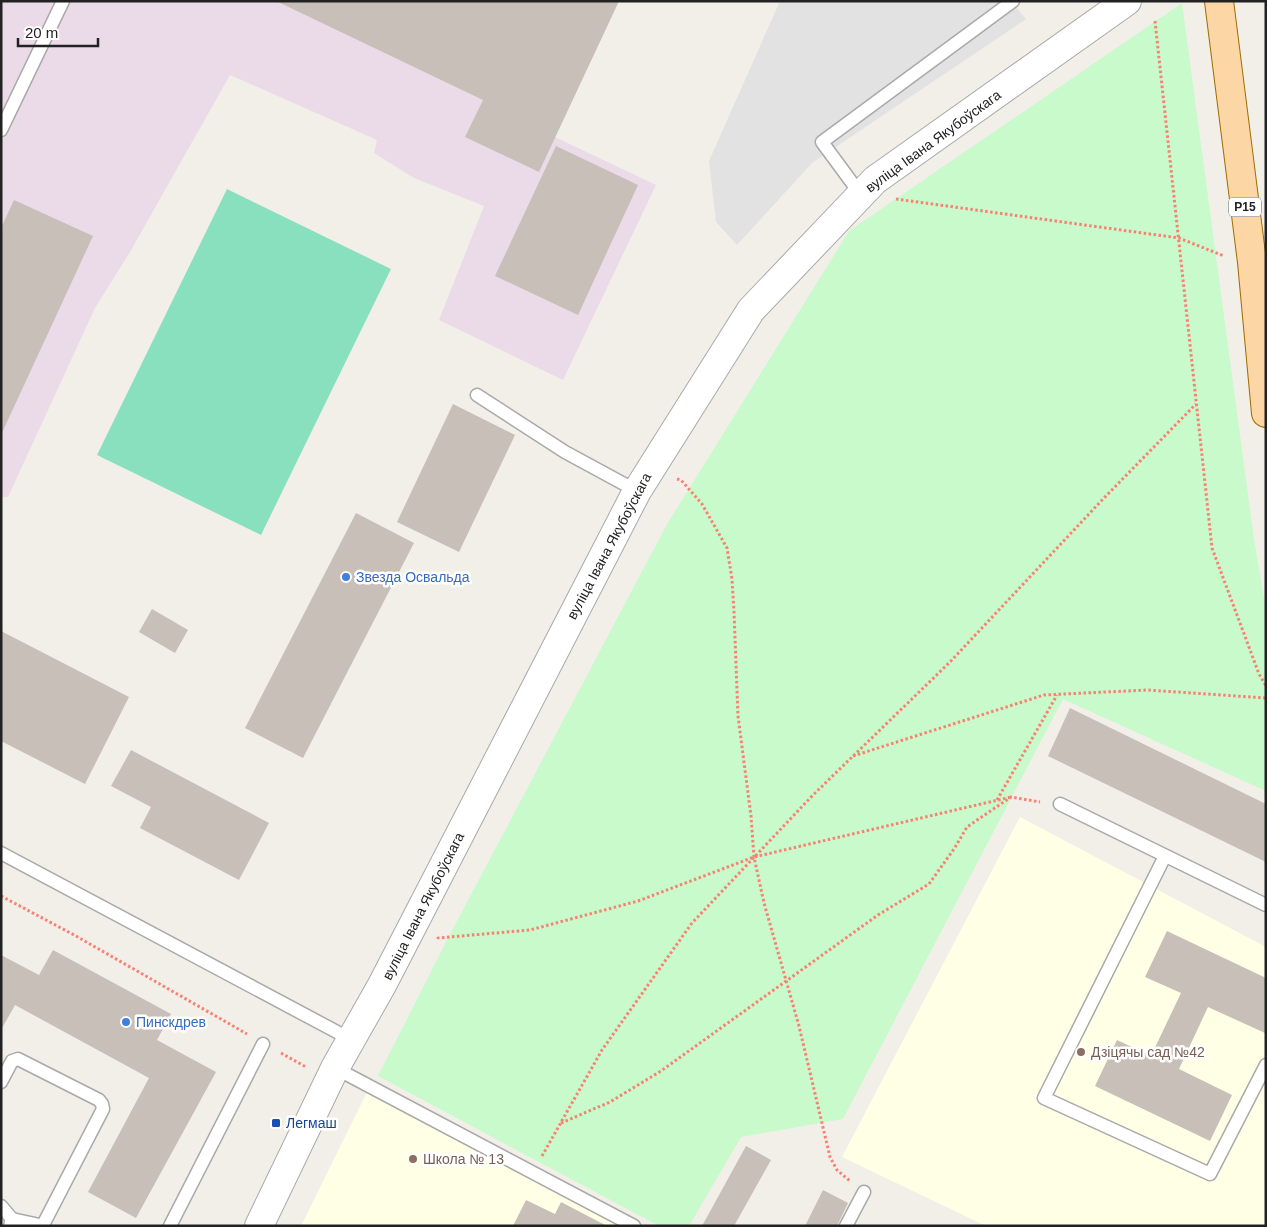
<svg xmlns="http://www.w3.org/2000/svg" width="1267" height="1227" font-family="Helvetica,sans-serif">
  <style>
    .industrial { fill: #ebdbe8 }
    .education { fill: #ffffe5 }
    .park { fill: #c8facc }
    .pitch { fill: #88e0be }
    .parking { fill: #e2e2e2 }
    .building { fill: #c7bfb8 }
    .lines { fill: none; stroke-linecap: round; stroke-linejoin: round }
    .service-casing { stroke: #a9a9a9; stroke-width: 15 }
    .tertiary-casing { stroke: #a9a9a9; stroke-width: 30 }
    .primary-casing { stroke: #a06b00; stroke-width: 30 }
    .path { stroke: #fa8072; stroke-width: 3; stroke-dasharray: 2.5 2.5; stroke-linecap: butt }
    .service { stroke: #fff; stroke-width: 12 }
    .tertiary { stroke: #fff; stroke-width: 28 }
    .primary { stroke: #fcd6a4; stroke-width: 28 }
    .shop-dot { fill: #3f7fe0; stroke: #fff; stroke-width: 2 }
    .education-dot { fill: #8d6e63; stroke: #fff; stroke-width: 2 }
    .transit-dot { fill: #1a4fb4; stroke: #fff; stroke-width: 2 }
    .labels { text-anchor: middle; stroke-width: 5; stroke-linejoin: round; paint-order: stroke }
    .shield { fill: #fff; stroke: #646464; stroke-width: 1 }
    .shield-label { font-size: 12px; font-weight: bold; fill: #222 }
    .street-label { font-size: 14px; fill: #222; stroke: #fff }
    .shop-label { font-size: 14px; fill: #366cbe; stroke: #fff; text-anchor: start }
    .education-label { font-size: 14px; fill: #785e54; stroke: #fff; text-anchor: start }
    .transit-label { font-size: 14px; fill: #164399; stroke: #fff; text-anchor: start }
  </style>
  <rect width="100%" height="100%" fill="#f2efe9"/>
  <path class="industrial" d="M1,1H619L555,137L656,185L563,380L439,320L484,206L414,178L374,153L377,140L230,75L130,252L95,308L8,497H1Z"/>
  <g class="education">
    <path d="M1020,817L1266,947V1226H986L842,1157Z"/>
    <path d="M367,1092L618,1226H301Z"/>
  </g>
  <path class="park" d="M1182,3L1254,539L1266,610V791L1063,699L843,1119L741,1137L689,1226H659L378,1076L447,940L666,526L849,231Z"/>
  <path class="pitch" d="M227,189L391,269L261,535L97,455Z"/>
  <path class="parking" d="M780,1H1011L1026,19L812,163L737,245L716,222L709,161Z"/>
  <g class="building">
    <path d="M276,1H619L539,172L465,137L483,100Z"/>
    <path d="M556,146L638,185L578,315L495,276Z"/>
    <path d="M14,200L93,236L1,435V228Z"/>
    <path d="M453,404L515,435L459,552L397,522Z"/>
    <path d="M356,513L414,543L303,758L245,728Z"/>
    <path d="M152,609L188,630L175,653L139,632Z"/>
    <path d="M1,631L129,697L85,784L1,741Z"/>
    <path d="M1070,708L1266,804V862L1048,756Z"/>
    <path d="M131,750L269,823L239,880L140,828L151,807L111,786Z"/>
    <path d="M1167,931L1266,978L1265,1033L1208,1007L1179,1069L1232,1095L1210,1141L1095,1086L1117,1040L1151,1056L1181,993L1145,977Z"/>
    <path d="M53,950L171,1014L157,1040L216,1072L136,1218L88,1192L149,1078L15,1005L1,1030V955L39,975Z"/>
    <path d="M746,1146L771,1160L734,1226H702Z"/>
    <path d="M823,1190L848,1203L837,1226H805Z"/>
    <path d="M526,1200L555,1214L561,1202L607,1226H513Z"/>
  </g>
  <g class="lines">
    <g class="service-casing">
      <g id="service">
        <path d="M1,130L63,1"/>
        <path d="M861,195L822,142L1013,1"/>
        <path d="M477,395L565,452L637,491"/>
        <path d="M1060,804L1266,905"/>
        <path d="M1,853L352,1040"/>
        <path d="M1165,856L1044,1098L1210,1174L1266,1065"/>
        <path d="M335,1068L634,1226"/>
        <path d="M1,1082L12,1061L18,1059L99,1100L102,1104L103,1109L43,1225"/>
        <path d="M1,1206L12,1219"/>
        <path d="M10,1226L12,1219L44,1226"/>
        <path d="M170,1226L263,1044"/>
        <path d="M846,1226L864,1192"/>
      </g>
    </g>
    <g class="tertiary-casing">
      <path id="tertiary" d="M259,1226L335,1068L382,985L637,491L751,310L875,180L1127,1"/>
    </g>
    <g class="primary-casing">
      <path id="primary" d="M1219,1L1252,262L1266,413"/>
    </g>
    <g class="path">
      <path d="M1155,21L1212,548L1259,674L1266,686"/>
      <path d="M896,199L1179,238L1224,256"/>
      <path d="M677,479L681,480L702,504L727,548L732,579L734,612L738,716L751,816L754,857L764,903L799,1026L830,1157L837,1170L850,1181"/>
      <path d="M853,756L1044,695L1147,690L1266,698"/>
      <path d="M997,800L1057,695"/>
      <path d="M1,896L76,936L247,1034"/>
      <path d="M438,939V938L530,930L638,901L754,857L1011,797"/>
      <path d="M281,1053L306,1067"/>
      <path d="M561,1123L610,1102L661,1071L878,915L929,884L954,849L967,827L1011,797L1040,802"/>
      <path d="M542,1156L602,1050L692,923L813,795L950,662L1104,498L1196,404"/>
    </g>
    <use href="#service" class="service"/>
    <use href="#tertiary" class="tertiary"/>
    <use href="#primary" class="primary"/>
  </g>
  <g class="shop-dot">
    <circle cx="346" cy="577" r="5"/>
    <circle cx="126" cy="1022" r="5"/>
  </g>
  <g class="education-dot">
    <circle cx="1081" cy="1052" r="5"/>
    <circle cx="413" cy="1159" r="5"/>
  </g>
  <rect class="transit-dot" x="271" y="1118" width="10" height="10" rx="2.5"/>
  <g class="labels">
    <rect class="shield" x="1229" y="197.5" width="32" height="19" rx="4"/>
    <g class="shield-label">
      <text x="1245" y="211">Р15</text>
    </g>
    <g class="street-label">
      <text transform="translate(933 141) rotate(-36)" y="5">вуліца Івана Якубоўскага</text>
      <text transform="translate(609 546) rotate(-62)" y="5">вуліца Івана Якубоўскага</text>
      <text transform="translate(423 906) rotate(-63)" y="5">вуліца Івана Якубоўскага</text>
    </g>
    <g class="shop-label">
      <text x="356" y="582">Звезда Освальда</text>
      <text x="136" y="1027">Пинскдрев</text>
    </g>
    <g class="education-label">
      <text x="1091" y="1057">Дзіцячы сад №42</text>
      <text x="423" y="1164">Школа № 13</text>
    </g>
    <g class="transit-label">
      <text x="286" y="1128">Легмаш</text>
    </g>
  </g>
  <rect width="1267" height="1227" fill="none" stroke="#222222" stroke-width="5"/>
  <path d="M18 38v8h80v-8" fill="none" stroke="#222222" stroke-width="2.5"/>
  <text x="25" y="38" font-size="15" fill="#222222" stroke="#ffffff" stroke-width="4" paint-order="stroke">20 m</text>
</svg>
